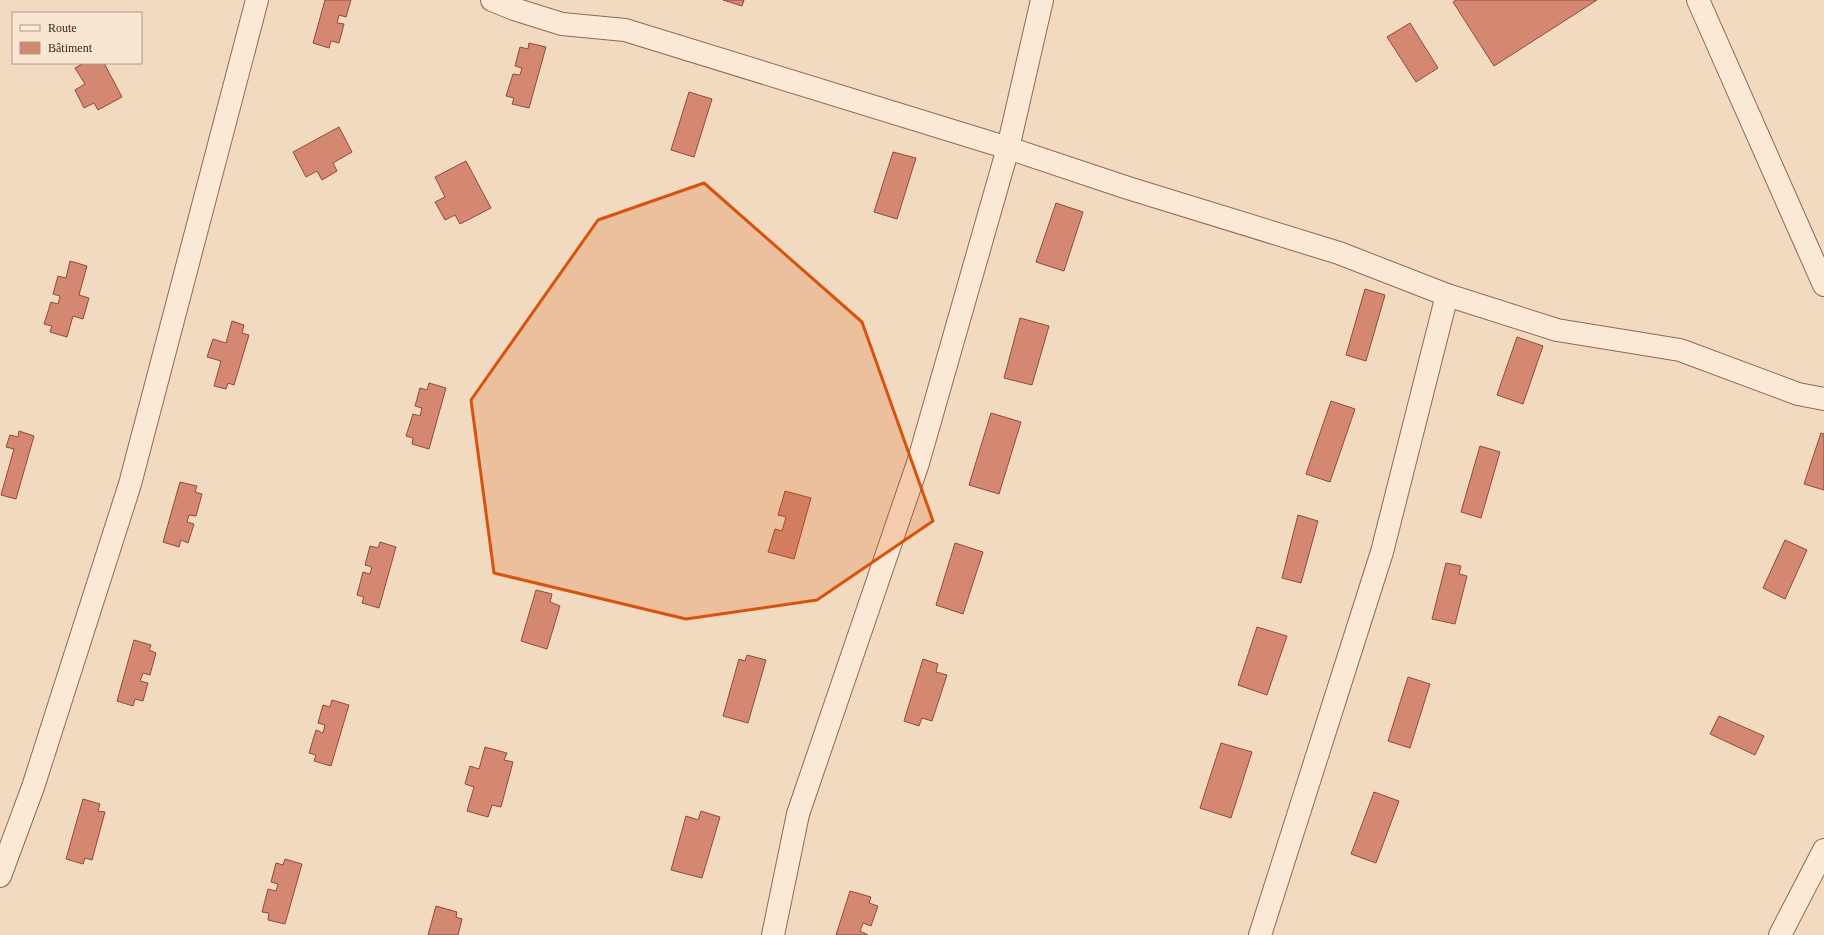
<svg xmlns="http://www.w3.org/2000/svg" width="1824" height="935" font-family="Georgia,serif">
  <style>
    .building { fill: #d48872; stroke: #8f4b39 }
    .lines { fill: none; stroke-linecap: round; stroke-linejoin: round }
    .minor-casing { stroke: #8e6956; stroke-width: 24 }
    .minor { stroke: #fce9d5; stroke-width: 22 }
    .marked { fill: #d7540e; fill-opacity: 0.2; stroke: #d7540e; stroke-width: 3; stroke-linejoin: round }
  </style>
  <rect width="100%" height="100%" fill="#f2dac1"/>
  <g class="building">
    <path d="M325,0H351L346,17L339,15L337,23L344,24L339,43L331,41L329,48L313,43Z"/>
    <path d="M723,0H744L742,6Z"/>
    <path d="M1456,0H1597L1494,66L1453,2Z"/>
    <path d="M1410,23L1438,68L1416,82L1387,37Z"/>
    <path d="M529,43L546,47L529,108L512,104L514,98L506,96L513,74L520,75L522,68L515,66L520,47L528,49Z"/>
    <path d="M84,63H104L122,97L98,110L94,103L84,108L75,90L85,84L75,68Z"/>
    <path d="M689,92L712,99L694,157L671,150Z"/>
    <path d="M339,127L352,152L333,163L337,171L322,180L317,171L306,177L293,152Z"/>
    <path d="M893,152L916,158L897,219L874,212Z"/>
    <path d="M466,161L491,208L460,224L455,215L445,220L435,202L445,197L435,177Z"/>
    <path d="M1056,203L1083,212L1064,271L1036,262Z"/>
    <path d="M70,261L87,266L79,295L89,298L83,319L73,316L67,337L50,332L52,326L44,324L51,302L58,304L60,296L53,294L58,276L66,278Z"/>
    <path d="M1365,289L1385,295L1366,361L1346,355Z"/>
    <path d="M1020,318L1049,326L1032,385L1004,378Z"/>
    <path d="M232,321L244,325L242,333L249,335L234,385L228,383L226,389L214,386L221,361L207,357L213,339L226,343Z"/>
    <path d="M1517,337L1543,346L1523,404L1497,395Z"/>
    <path d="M429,383L446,388L429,449L412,444L413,438L406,436L413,414L420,416L422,408L415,406L420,388L427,390Z"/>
    <path d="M1331,401L1355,409L1330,482L1306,474Z"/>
    <path d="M991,413L1021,422L999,494L969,485Z"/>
    <path d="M19,431L34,436L16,499L1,495L14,449L6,447L10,435L18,437Z"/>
    <path d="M1821,433L1824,434V490L1804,484Z"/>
    <path d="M1480,446L1500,452L1481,518L1461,512Z"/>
    <path d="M180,482L197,486L195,492L202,494L196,516L189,515L187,522L194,524L188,543L181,540L179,547L163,542Z"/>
    <path d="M785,491L811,498L794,559L768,552L775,529L782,531L786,517L778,515Z"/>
    <path d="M1298,515L1318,521L1301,583L1282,578Z"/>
    <path d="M1785,540L1807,550L1785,599L1763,588Z"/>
    <path d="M380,542L396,547L379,608L362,603L364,597L357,595L363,572L370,574L372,567L365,565L370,546L378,548Z"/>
    <path d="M955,543L983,552L963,614L936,605Z"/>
    <path d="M1446,563L1461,566L1459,574L1467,576L1455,624L1432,619Z"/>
    <path d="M536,590L552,594L550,602L560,606L547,649L521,641Z"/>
    <path d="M1257,627L1287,636L1267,695L1238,685Z"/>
    <path d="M134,640L151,645L149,650L156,653L150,675L143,673L140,681L148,683L143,701L135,699L133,706L117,701Z"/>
    <path d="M747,655L766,660L748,723L723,716L739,659L745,661Z"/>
    <path d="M923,659L938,664L936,672L947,675L932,721L922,718L919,726L904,721Z"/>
    <path d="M1408,677L1430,684L1410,748L1388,741Z"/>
    <path d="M332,700L349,705L331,766L314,761L316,755L309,753L316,730L323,733L325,725L318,723L323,705L330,707Z"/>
    <path d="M1719,716L1764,736L1755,755L1710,734Z"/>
    <path d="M1221,743L1252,752L1231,818L1200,808Z"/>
    <path d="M485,747L507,753L504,760L513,762L501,807L492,805L488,817L467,811L474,787L465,784L470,766L479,769Z"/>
    <path d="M1374,792L1399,801L1376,863L1351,854Z"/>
    <path d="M83,799L100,804L98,811L105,812L92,860L85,858L83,864L66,859Z"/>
    <path d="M701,811L720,817L702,878L671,870L686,816L698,820Z"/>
    <path d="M285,859L302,864L285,924L268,920L269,913L262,912L268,889L276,891L278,884L271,882L276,863L283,865Z"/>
    <path d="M850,891L871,897L869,903L878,906L871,926L863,923L860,931L868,935H836Z"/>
    <path d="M436,906L457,912L456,917L462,919L458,935H428Z"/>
  </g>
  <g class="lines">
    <g class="minor-casing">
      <g id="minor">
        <path d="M492,0L514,9L562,24L625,30L1008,148L1128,188L1339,253L1447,295L1557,330L1680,350L1798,394L1824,399"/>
        <path d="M1698,0L1824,285"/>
        <path d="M0,876L33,787L130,484L257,0"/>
        <path d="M773,935L798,814L918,463L1008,148L1042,0"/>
        <path d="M1260,935L1382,552L1447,295"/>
        <path d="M1780,935L1824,850"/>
      </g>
    </g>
    <use href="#minor" class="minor"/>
  </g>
  <path class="marked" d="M704,183L862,322L933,521L817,600L686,619L494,573L471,400L598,220Z"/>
  <rect x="12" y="12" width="130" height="52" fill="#f9e6d1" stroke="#ad9989"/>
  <rect x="20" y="25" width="20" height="6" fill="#fce9d5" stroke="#ad9989"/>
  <text x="48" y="32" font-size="12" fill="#3c251c">Route</text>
  <rect x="20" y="42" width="20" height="12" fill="#d48872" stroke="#ad9989"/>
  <text x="48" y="52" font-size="12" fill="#3c251c">Bâtiment</text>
</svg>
